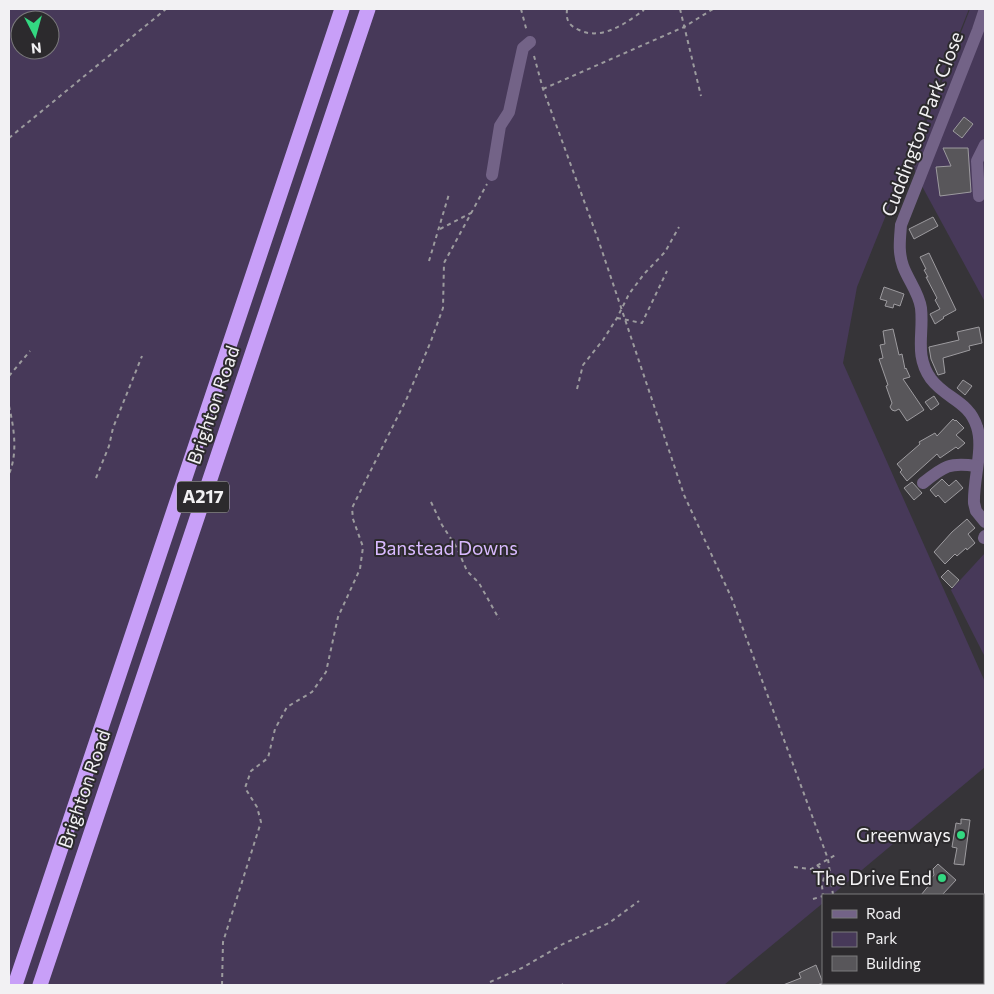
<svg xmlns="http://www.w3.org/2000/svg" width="994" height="994" font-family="Commissioner,sans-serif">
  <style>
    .green { fill: #473959; fill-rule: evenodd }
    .building { fill: #58565a; stroke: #9d9b9f }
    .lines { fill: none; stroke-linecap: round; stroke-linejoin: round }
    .path { stroke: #9c9b9e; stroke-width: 2; stroke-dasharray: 4 4; stroke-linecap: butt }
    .minor { stroke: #736387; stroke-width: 12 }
    .highway { stroke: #c89ff8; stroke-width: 15 }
    .poi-dot { fill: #33d881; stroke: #2c2a2d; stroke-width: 2 }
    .labels { text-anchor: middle; stroke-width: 4; stroke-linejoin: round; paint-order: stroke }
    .shield { fill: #2c2a2d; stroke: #b7b5b8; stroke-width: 1 }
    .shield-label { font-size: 18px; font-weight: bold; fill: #f2f1f3 }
    .street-label { font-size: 19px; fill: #f2f1f3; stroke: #2c2a2d }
    .park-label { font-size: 19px; fill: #d9baff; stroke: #2c2a2d }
    .poi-label { font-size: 19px; fill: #f2f1f3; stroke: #2c2a2d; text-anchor: end }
  </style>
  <rect width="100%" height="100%" fill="#363438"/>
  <g class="green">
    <path d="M9,9H969L857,287L843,363L985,682V767L832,895H823V903L724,985H9ZM20,20H50V50H20Z"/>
    <path d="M970,9H985V302L923,188L911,162Z"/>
    <path d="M985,553V657L951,590Z"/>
  </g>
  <g class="building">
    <path d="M964,117L973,124L962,138L953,131Z"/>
    <path d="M943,148H968L971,192L940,196L936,167L951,166Z"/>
    <path d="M933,217L938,226L914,239L909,229Z"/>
    <path d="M929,253L956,310L943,317L944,318L935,324L930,314L940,309L935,300L937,298L926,277H928L924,270L926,269L920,257Z"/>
    <path d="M884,287L904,294L900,306L894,304L893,308L885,306L887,301L880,299Z"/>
    <path d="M979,327L982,343L969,346L970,350L943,358L945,373L938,375L931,359L929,347L959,340L957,332Z"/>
    <path d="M893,329L899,355L902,354L905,369L906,368L910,377L903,379L924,410L907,421L899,409L895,411L892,410L890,407L892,403L886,386L888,385L879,359L883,358L880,345L885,344L883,331Z"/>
    <path d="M963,380L972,386L965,395L957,388Z"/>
    <path d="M934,396L939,404L931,410L925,402Z"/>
    <path d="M953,419L955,421L956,420L964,428L956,435L965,443L958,449L956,447L940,458L937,454L907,481L900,472L902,470L897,464L920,444L919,442L935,433L937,436Z"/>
    <path d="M942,479L949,486L956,480L963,488L945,503L938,495L936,497L930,490Z"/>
    <path d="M912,482L922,493L914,500L904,488Z"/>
    <path d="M967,519L975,528L968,534L975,543L967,550L966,548L957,556L955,554L945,564L934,552L952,532Z"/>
    <path d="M948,570L959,580L952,588L941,577Z"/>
    <path d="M961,819L970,820L964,865L954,864L957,848L952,847L956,823L961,824Z"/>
    <path d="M938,864L956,880L942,895H921L930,884L928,882L934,875L933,869Z"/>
    <path d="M816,965L823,983L817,985H783L801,978L799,973Z"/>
  </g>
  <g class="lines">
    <g class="path">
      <path d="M521,9L527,32"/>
      <path d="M567,9C566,20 568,25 579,30C602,41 626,23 644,10"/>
      <path d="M680,9L701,96"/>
      <path d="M534,56L543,89L598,239L684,495L732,599L828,859L833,895"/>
      <path d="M543,89L684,27L713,9"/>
      <path d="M9,138L166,9"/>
      <path d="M440,229L471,213"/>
      <path d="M429,261L449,194"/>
      <path d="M617,318L642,323L667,271"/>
      <path d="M9,376L30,351"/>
      <path d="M577,389L583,365L603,340L617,318L629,294L644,274L665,252L679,227"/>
      <path d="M9,406C14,428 18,453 9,474"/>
      <path d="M96,478L109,446L113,428L142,356"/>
      <path d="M431,502L442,525L457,548L467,571L479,583L499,619"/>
      <path d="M817,865L825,873L822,886L823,895"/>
      <path d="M794,867L811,869L837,854"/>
      <path d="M813,899L823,896"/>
      <path d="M490,982L522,968L563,944L609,923L639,901"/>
      <path d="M838,983V985"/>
      <path d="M222,985L223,942L261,822L257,807L245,788L251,771L268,758L275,729L287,707L312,692L326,672L338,617L360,569L363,547L353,519L352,508L407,398L431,341L443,308L444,263L487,184"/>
      <path d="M562,985L563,984"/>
    </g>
    <g class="minor">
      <path d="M985,9L978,30L901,225C900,239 898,252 903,266C908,280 919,293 921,308C924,334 914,355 931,379C946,399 969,401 977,427C984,448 973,480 974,503L976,511L985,522"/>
      <path d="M492,175L500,126L509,112L523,48L530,42"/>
      <path d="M979,196L977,161L985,145"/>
      <path d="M923,483C944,466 950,462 976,466"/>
      <path d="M984,538L985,536"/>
      <path d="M983,906L984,905"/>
      <path d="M891,985L894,983"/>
    </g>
    <g class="highway">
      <path d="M15,985L342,9"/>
      <path d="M40,985L368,9"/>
    </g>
  </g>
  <g class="poi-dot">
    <circle cx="961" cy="835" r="5"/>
    <circle cx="942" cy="878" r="5"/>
  </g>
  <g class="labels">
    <rect class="shield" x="177" y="481.5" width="52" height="31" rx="4"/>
    <g class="shield-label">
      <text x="203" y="503">A217</text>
    </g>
    <g class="street-label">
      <text transform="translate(922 124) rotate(-69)" y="7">Cuddington Park Close</text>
      <text transform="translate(213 405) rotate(-71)" y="7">Brighton Road</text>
      <text transform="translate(84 789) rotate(-71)" y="7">Brighton Road</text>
    </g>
    <g class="park-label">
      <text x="446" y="555">Banstead Downs</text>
    </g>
    <g class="poi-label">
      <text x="951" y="842">Greenways</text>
      <text x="932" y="885">The Drive End</text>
    </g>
  </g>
  <rect width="994" height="994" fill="none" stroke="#f2f1f3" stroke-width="20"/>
  <rect x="822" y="894" width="162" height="90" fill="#2c2a2d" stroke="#7b7a7c"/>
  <rect x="832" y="910" width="25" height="8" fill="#736387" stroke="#7b7a7c"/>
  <text x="866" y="919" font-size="15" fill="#f2f1f3">Road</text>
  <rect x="832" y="932" width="25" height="15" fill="#473959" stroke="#7b7a7c"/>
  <text x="866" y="944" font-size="15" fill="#f2f1f3">Park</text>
  <rect x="832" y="956" width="25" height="15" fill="#58565a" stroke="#7b7a7c"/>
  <text x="866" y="969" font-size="15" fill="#f2f1f3">Building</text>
  <g transform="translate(35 35) rotate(174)"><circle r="24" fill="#2c2a2d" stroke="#7b7a7c"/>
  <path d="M0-4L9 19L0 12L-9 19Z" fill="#33d881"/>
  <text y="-8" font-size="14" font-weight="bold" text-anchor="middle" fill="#f2f1f3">N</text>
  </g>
</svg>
